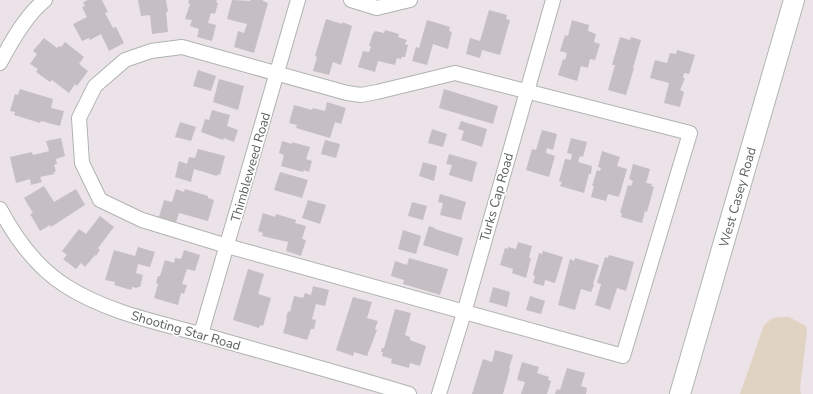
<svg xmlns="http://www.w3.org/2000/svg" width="813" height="394" font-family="'Nunito Sans',sans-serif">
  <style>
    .green { fill: #e1d3c2 }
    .building { fill: #c5bec3 }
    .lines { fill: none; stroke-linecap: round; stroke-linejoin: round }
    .street-casing { stroke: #afb4b0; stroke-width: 16 }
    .secondary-casing { stroke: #b0b7b1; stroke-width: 22 }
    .street { stroke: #fff; stroke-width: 14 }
    .secondary { stroke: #fff; stroke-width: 20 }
    .labels { text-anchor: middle; stroke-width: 3.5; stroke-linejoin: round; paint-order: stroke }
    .street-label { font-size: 13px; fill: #5b625c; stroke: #fff }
  </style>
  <rect width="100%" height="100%" fill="#ece3e9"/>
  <path class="green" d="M779,317H789L806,326L807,332L800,388L801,394H740L764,325L771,319Z"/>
  <g class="building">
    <path d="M88,0H102L108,12L105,13L113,28L116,27L124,43L109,51L101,34L90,40L89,38L82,41L73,24L87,17L82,7L85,6L83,2Z"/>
    <path d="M138,0H166L168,12H166L168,32L152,34L150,15L141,16Z"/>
    <path d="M189,0H217L216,2L218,3L215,14L211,13L208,23L216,25L212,41L197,37L199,29L190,26L192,20L185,19L190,4L188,3Z"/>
    <path d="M232,0L250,1V0H263V1L268,3L254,53L234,47L238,31L244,33L247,24L227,19Z"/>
    <path d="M489,10L507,15L506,19L510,20L500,55L482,50L480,58L466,54L470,38L480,41Z"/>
    <path d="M326,19L342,24V22L352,26L341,65L333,62L329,75L313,71L317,57L315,56Z"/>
    <path d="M427,20L450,27L449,31L452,32L448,49L433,44L427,65L412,61L416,47L419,48Z"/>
    <path d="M572,20L589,25L588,31L596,34L594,42L600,44L595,60L590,59L588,68L581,66L577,81L558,75L563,59L565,60L567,53L560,51L565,35L568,36Z"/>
    <path d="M385,30L399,34L398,37L407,40L405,44L408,45L405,57H402L401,59L397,58L395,65L378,61L375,72L358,67L363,51L369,52L371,46H369L373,33H374L375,31L384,33Z"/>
    <path d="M620,37L630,40L631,37L641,40L633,68H634L626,95L608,90L615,65H612Z"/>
    <path d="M44,38L57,48L59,46L61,47L65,42L84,57L79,64L88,71L77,86L75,84L69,93L52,80L50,82L36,72L38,69L30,64L37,54L33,51Z"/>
    <path d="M677,50L695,55L689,74L684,73L683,78H685L680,90L684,92L680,107L664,103L669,83L650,78L655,60L667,63L670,53L676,54Z"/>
    <path d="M198,70L216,76L211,91L193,86Z"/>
    <path d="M219,79L244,86L238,110L213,102Z"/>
    <path d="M20,89L53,99L51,108L64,111L60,126L41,121L40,123L14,115L15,112L10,111L15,94L18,95Z"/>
    <path d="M444,89L498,106L493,124L439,108Z"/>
    <path d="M327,102L346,108L341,124L335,122L330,138L296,128L297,125L289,123L294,105L312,110L313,108L325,111Z"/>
    <path d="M212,110L230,115L227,126L238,130L234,142L224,138L223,140L201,132L205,119L209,120Z"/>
    <path d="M461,121L487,129L482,147L461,140L464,131L458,129Z"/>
    <path d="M180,122L196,127L191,141L175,137Z"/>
    <path d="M432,129L447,134L443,147L428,143Z"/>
    <path d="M542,130L557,134L553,150L547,148L546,153L555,156L549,177L526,170L532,149L536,150Z"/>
    <path d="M61,138L65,156L56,159L57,164L54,165L56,171L54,172V174L40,177L42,182L31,185L30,179L16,183L10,157L32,152L33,155L49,151L46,141Z"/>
    <path d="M571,138L587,142L583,157L580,156L578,162L592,166L591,174H589L584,193L560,186L562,182L559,181L565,159L571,160L572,154L567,153Z"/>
    <path d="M325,140L340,144L336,158L321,154Z"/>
    <path d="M282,141L292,144V142L310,147L306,159L312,161L309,172L304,170L303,172L281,166L284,155L279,153Z"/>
    <path d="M198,149L225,156L220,175L218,174L217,176L194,169L191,182L175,177L179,161L187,164L189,157L195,158Z"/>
    <path d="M602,151L620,157L617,166L627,169L619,197L608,194L606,201L591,197L594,186H592L597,170L600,171L601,168L598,167Z"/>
    <path d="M449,154L477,162L472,182L449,175L452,165L446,164Z"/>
    <path d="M423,162L437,166L434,181L419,176Z"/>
    <path d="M633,164L650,169L646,183L652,184L651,186L654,187L647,212L645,211L642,223L621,217L622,213H620L628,185L631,186L633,181L629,179Z"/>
    <path d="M280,172L308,180L302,198L274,190Z"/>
    <path d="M44,186L54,202L76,189L85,205L51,227L50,225L40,231L30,214L33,213L24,198Z"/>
    <path d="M176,189L184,192L185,189L208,196V198L214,200L208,221L179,213L176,222L159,217L164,200L172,202Z"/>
    <path d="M440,194L466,202L461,220L440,215L443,203L438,202Z"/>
    <path d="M308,200L326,205L320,224L302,218Z"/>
    <path d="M412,202L427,206L423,220L408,216Z"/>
    <path d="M263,213L275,217L276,214L296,220L295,223L306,226L302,239L306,240L301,256L286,251L288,242L262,236L263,233L258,231Z"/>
    <path d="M100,216L114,227L98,248L100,250L96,256L95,255L85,267L81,263L76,269L63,259L67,255L62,251L79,229L86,234Z"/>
    <path d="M429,226L435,228V229L463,238L458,256L423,245Z"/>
    <path d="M403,230L421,236L416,254L398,249Z"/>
    <path d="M518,242L532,246L529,258H531L526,278L512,273L513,269L500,265L505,248L508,249V247L516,249Z"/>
    <path d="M138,247L155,252L150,267L138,264L136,273L143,275L140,287H138L137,288L132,287L131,290L114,285L115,282L105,280L114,250L135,256Z"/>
    <path d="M184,250L200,255L195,271L187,269L182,284L187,285L184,294L181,293L178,305L154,298L158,284L156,283L158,276H160L165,260L174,263L175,258L181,259Z"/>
    <path d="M543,251L563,257L555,283L545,280L544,286L533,283L535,276L533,275L539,253L542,254Z"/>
    <path d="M609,255L634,262L626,291L617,288L610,310L595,305L601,284L597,283L605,257L608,258Z"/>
    <path d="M409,258L448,269L440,295L403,284L404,280L391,276L395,261L407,265Z"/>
    <path d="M575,258L599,265L593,284L594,285L591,292L581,289L575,310L558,305L570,259L574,261Z"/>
    <path d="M248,269L264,274L258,294L271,298L263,326L260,325L259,328L233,320Z"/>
    <path d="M313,286L329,290L325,306L316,304L312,319L316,320L314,329H311L307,340L283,333L287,319H286L288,311L290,312L294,296L303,298L305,293L311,295Z"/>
    <path d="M493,287L510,292L507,307L489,302Z"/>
    <path d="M530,296L545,301L541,314L526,310Z"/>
    <path d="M353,297L372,302L367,318L378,321L375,329L377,330L367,356L354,352L353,356L336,350Z"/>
    <path d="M395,309L411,313L405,335L410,337V340L426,346L420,366L410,363L409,368L391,363L392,359L382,356L383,352H381L382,348H384Z"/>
    <path d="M495,350L513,355L509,368L510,369L503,394H472L483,359L492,362Z"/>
    <path d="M522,362L539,367L537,373L549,377L548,380L551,381L547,394H521L525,382L517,380Z"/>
    <path d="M567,368L585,373L581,386L587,388L586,394H555L557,389L560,390Z"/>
  </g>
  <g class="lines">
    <g class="street-casing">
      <g id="street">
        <path d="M351,0L377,8L410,0"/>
        <path d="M182,47L347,93L361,95L377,92L455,73L690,133L623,356L227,246L142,220L100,200L82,163L79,118L95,86L125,60L151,51Z"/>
        <path d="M0,63C11,42 26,15 45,0"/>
        <path d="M0,209C16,239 37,268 66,286C110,314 162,323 211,337C277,356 343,374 409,394"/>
        <path d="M201,334L298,0"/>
        <path d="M439,394L464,313L553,0"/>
      </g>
    </g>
    <g class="secondary-casing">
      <path id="secondary" d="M680,394L794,0"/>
    </g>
    <use href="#street" class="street"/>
    <use href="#secondary" class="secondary"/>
  </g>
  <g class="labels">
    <g class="street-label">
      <text transform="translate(250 167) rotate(-74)" y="5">Thimbleweed Road</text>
      <text transform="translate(496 197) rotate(-74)" y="5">Turks Cap Road</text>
      <text transform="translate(737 197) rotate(-74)" y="5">West Casey Road</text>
      <text transform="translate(186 330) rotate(16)" y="5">Shooting Star Road</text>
    </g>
  </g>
</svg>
